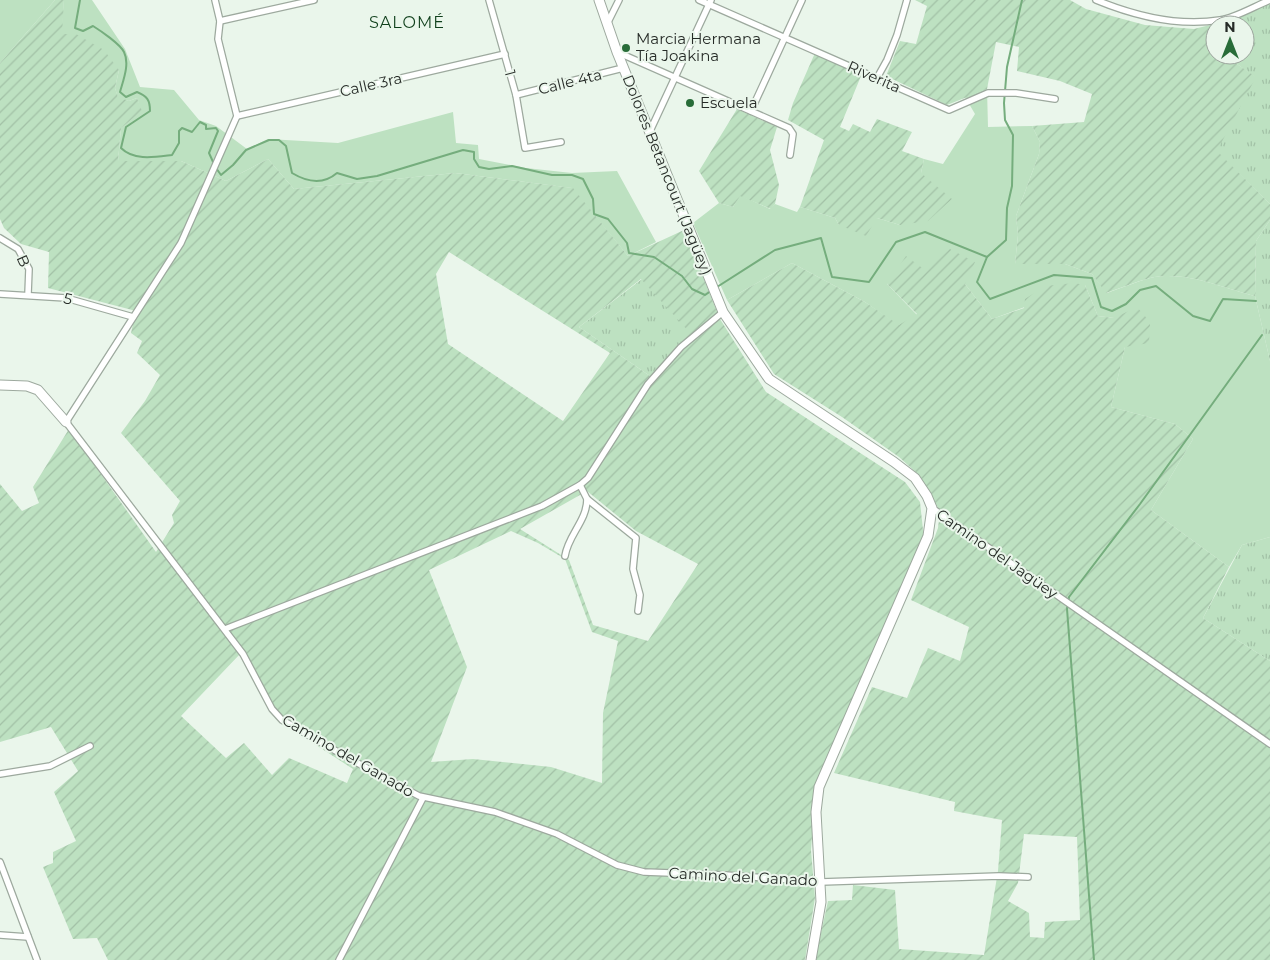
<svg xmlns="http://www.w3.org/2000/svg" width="1270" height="960" font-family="Montserrat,sans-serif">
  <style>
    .grass { fill: #bde1c1 }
    .park { fill: url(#park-tufts) }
    .garden { fill: url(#garden-furrows); fill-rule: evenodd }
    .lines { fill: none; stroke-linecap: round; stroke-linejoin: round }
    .stream { stroke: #75ad7d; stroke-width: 2 }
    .street-casing { stroke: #9da99e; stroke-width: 8 }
    .secondary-casing { stroke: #9da99e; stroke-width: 11 }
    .street { stroke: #fff; stroke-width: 5.5 }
    .secondary { stroke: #fff; stroke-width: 9 }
    .poi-dot { fill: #286c38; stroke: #eaf6eb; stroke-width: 2 }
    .labels { text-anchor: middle; stroke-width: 4; stroke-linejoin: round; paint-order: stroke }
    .poi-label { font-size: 15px; fill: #262b27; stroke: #eaf6eb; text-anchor: start }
    .street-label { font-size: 15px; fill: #262b27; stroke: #eaf6eb }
    .neighbourhood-label { font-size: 16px; letter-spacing: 1px; fill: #0f3f1b; stroke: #eaf6eb }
  </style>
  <defs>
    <pattern id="park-tufts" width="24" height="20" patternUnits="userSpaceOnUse" patternTransform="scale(1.25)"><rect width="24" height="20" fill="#bde1c1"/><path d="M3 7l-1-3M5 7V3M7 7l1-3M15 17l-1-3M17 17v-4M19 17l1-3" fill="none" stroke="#a2c1a6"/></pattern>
    <pattern id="garden-furrows" width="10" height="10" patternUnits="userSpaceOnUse" patternTransform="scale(1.25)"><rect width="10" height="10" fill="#bde1c1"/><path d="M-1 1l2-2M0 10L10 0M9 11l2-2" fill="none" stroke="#a2c1a6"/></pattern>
  </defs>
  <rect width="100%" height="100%" fill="#eaf6eb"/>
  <g class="grass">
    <path d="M0,0H55L0,63Z"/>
    <path d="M64,0H92L125,49L140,87L174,90L199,120L216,126L247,149L268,139L338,143L453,112L456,143L478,145L479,159L526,168L572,173L617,171L656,242L628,256L572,188L455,173L294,189L268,159L226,181L181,161H118L121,128L141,111L137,98L129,101L118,98L115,88L119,70L61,34Z"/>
    <path d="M987,89L988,127L1032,126L1040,142L1039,154L1016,216L1018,235L1015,264H1065L1092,274L1107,293C1121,288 1136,282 1150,278C1185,270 1222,288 1255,296L1270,361V537L1242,545L1229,567L1151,510L1193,439L1175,424L1111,407L1125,347L1114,318L1098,316L1085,285L992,319L965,284L925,270L887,284L917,315L899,326L865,302L792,263L727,300L693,223L719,203L733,207L740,195L770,209L775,204L797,212L800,207L835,218L839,225L877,218L900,225L921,173L924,159L943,164L975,114L965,97Z"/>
  </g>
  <g class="park">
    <path d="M1270,1V204L1216,151L1255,77L1237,64L1234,55H1245V25H1215V27L1214,24Z"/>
    <path d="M1270,220V361L1255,296L1256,241Z"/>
    <path d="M642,279L690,332L650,376L579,327Z"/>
    <path d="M1270,537V661L1203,618L1242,545Z"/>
  </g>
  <g class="garden">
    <path d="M55,0H64L62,34H76L104,50L119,70L115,88L118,97L129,101L137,98L142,111L121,128L118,161H181L226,181L268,159L294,189L455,173L573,188L628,256L684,230L720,319L766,392L905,482L920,502L924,539L816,785L811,850L815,898L805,960H108L97,938L73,939L43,867L53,863V852L76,841L54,792L78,771L51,727L0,742V484L22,511L39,503L33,487L69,429L156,552L174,523L172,515L180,501L121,433L145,401L160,375L137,353L142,341L131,333L136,311L48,288L49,252L21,244L4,228L0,219V63ZM449,252L610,353L563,421L448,344L436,274ZM641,279L689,332L650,376L579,327ZM587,491L636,531L698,564L648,641L593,625L569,560L520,529ZM511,531L538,543L565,559L592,632L618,641L603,713L602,783L551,767L473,759L431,762L467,667L429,570ZM240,654L276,719L353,769L347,783L289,758L272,775L244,743L226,758L181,716Z"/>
    <path d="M915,0H1070L1086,9L1145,25L1194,29L1214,24L1215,55H1234L1237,64L1256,77L1217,151L1270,204V220L1256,241L1255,296C1222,288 1185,270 1150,278C1135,282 1121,288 1106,293L1092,274L1065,264H1015L1018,235L1016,216L1039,154L1040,142L1032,126L1084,122L1092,94L1060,81L1017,71L1019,47L996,42L987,89L947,105L886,76L900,41L916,44L927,6Z"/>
    <path d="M815,53L861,76L840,127L849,131L853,124L870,132L877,119L912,132L902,151L924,159L921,173L952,199L928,221L900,225L877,218L866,236L839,225L835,218L800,207L824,140L788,120L793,103Z"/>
    <path d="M737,109L777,127L770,150L779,185L775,204L771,209L740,196L733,207L719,203L699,171Z"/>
    <path d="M944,246L975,262L965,284L992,319L1024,308L1025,299L1045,286L1074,283L1085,285L1098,316L1114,318L1137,307L1150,322L1149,343L1125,347L1111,407L1175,424L1193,439L1151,510L1229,567L1203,618L1270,661V960H815L828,901L852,900L853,885L895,890L899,949L984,955L998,871L1002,820L954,811L955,802L834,773L872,687L907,698L928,648L960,661L969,627L911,600L938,528L940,511L919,475L899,457L842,417L774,374L727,300L792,263L865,302L899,325L917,314L887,284L906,256L925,270ZM1024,834L1077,837L1080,920L1045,922L1044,938L1030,937L1029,913L1008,901L1018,883Z"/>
  </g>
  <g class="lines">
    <g class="stream">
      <path d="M80,0L75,28L83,31L93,26C101,31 120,44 124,52C130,64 123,81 120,92L126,97L137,92C147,96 150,100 150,111L126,127L121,148C134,161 155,157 172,155L179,143V131L182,128L192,132L200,122L206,125V129L216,128L218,131L209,153L214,164"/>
      <path d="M216,168L221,175L233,165L246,150L269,140H279L286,146L292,173C307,182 323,185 337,173L357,179L377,176L463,150L474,152V159L479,167L489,169L512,166L552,175H572L583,179L593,199L594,214L608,219L627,243L629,253L654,257L682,276L692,289L705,295L711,291"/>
      <path d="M987,257L1006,240L1007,208L1012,186L1013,135L1005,120L1004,103L1007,67L1022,0"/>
      <path d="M717,287L775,250L821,238L832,277L869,282L896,242L925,232L987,257L977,282L990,299L1054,275L1092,278L1101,307L1112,311L1126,304L1140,290L1156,286L1193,316L1210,321L1223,299L1256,301"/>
      <path d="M1094,960L1067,609L1069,597L1140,504L1262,335"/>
    </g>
    <g class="street-casing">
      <g id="street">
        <path d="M215,0L220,21L218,39L237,116L181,243L66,422L243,654L272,709L282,720L350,759L419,796L495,812L557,834L617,865L644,872L725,875L821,882L999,876L1028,877"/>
        <path d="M489,0L516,95L525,148L561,142"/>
        <path d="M699,0L949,110L988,93H1016L1055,99"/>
        <path d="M1096,0C1135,16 1178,27 1220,20C1235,18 1255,6 1270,0"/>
        <path d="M220,21L314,0"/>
        <path d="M607,24L619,0"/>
        <path d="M617,52L789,128L793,134L790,155"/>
        <path d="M877,78L887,60L897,35L907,0"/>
        <path d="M516,95L623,68"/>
        <path d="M751,111L802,0"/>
        <path d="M237,116L505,54"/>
        <path d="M650,131L711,0"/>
        <path d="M0,238L18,249L29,269L28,294"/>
        <path d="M0,294L66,298L133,317"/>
        <path d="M580,485L587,499L636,538L633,569L640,595L638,611"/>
        <path d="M932,508L1270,744"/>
        <path d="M565,556C568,535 587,521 587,499"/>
        <path d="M225,629L542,506L580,485L588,478L648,384L681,347L723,312"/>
        <path d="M0,774L50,766L90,746"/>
        <path d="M0,862L37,960"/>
        <path d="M0,935L28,937"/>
        <path d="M339,960L423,798"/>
      </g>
    </g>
    <g class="secondary-casing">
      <g id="secondary">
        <path d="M599,0L617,52L723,312L769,379L894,462L915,478L927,496L932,508L928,536L819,787L816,812L821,902L811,960"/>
        <path d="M0,385L27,386L38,390L66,422"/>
      </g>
    </g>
    <use href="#street" class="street"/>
    <use href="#secondary" class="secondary"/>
  </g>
  <g class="poi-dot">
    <circle cx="626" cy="48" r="5"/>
    <circle cx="690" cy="103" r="5"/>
  </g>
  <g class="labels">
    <g class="poi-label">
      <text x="636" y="44">Marcia Hermana<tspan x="636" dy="17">Tía Joakina</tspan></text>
      <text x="700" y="108">Escuela</text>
    </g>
    <g class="street-label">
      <text transform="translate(510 73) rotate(75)" y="5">1</text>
      <text transform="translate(874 77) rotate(24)" y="5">Riverita</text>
      <text transform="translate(570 82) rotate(-14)" y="5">Calle 4ta</text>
      <text transform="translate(371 85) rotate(-13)" y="5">Calle 3ra</text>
      <text transform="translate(667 175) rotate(68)" y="5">Dolores Betancourt (Jagüey)</text>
      <text transform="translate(23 261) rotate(66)" y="5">B</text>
      <text transform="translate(68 299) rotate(12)" y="5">5</text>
      <text transform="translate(997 554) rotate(35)" y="5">Camino del Jagüey</text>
      <text transform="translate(348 756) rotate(30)" y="5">Camino del Ganado</text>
      <text transform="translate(743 877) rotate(3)" y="5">Camino del Ganado</text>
    </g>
    <g class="neighbourhood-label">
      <text x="407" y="28">SALOMÉ</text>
    </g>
  </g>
  <g transform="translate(1230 40)"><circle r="24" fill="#eaf6eb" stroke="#9ca59d"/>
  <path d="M0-4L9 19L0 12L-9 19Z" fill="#286c38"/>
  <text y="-8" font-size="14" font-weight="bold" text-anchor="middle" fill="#262b27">N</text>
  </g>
</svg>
